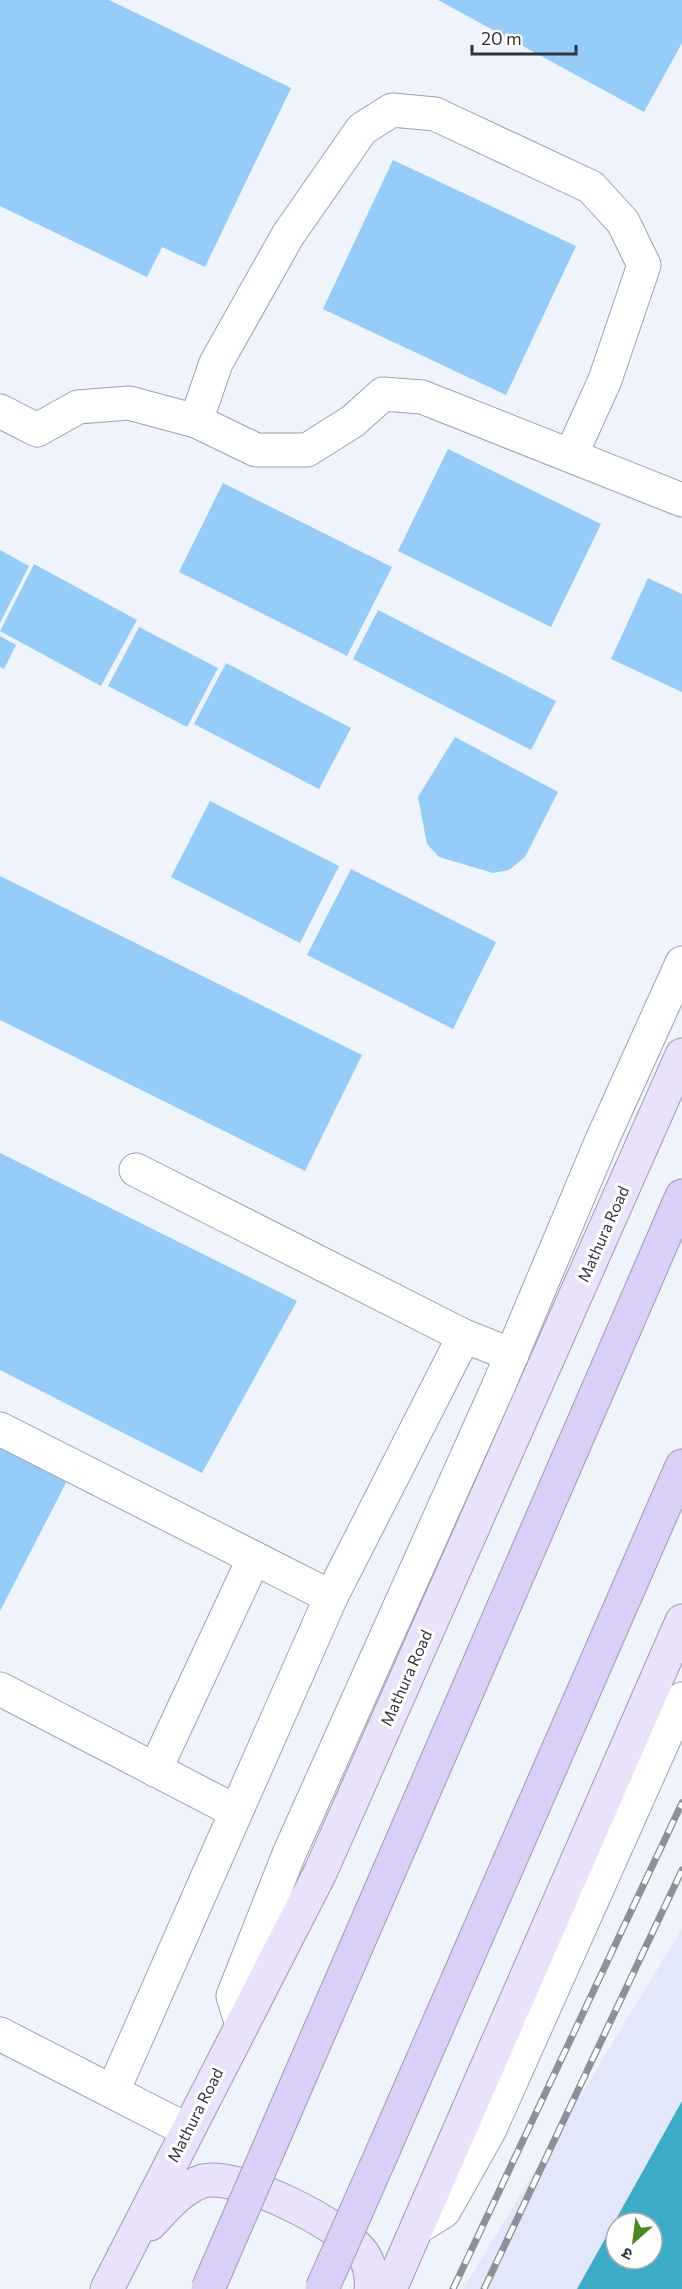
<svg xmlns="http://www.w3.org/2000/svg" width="682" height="2289" font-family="Commissioner,'Noto Sans Devanagari',sans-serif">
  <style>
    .built { fill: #e2e8f9; fill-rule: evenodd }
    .water { fill: #3dacc6; fill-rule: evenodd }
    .building { fill: #96ccf8 }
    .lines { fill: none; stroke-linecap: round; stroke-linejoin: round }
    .minor-casing { stroke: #9ba2b6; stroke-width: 35 }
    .major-casing { stroke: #9f99b5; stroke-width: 35 }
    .highway-casing { stroke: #9f99b5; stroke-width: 35 }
    .minor { stroke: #fff; stroke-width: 33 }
    .major { stroke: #e9e2fa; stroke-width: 33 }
    .highway { stroke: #dacff6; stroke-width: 33 }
    .rail-casing { stroke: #8c9099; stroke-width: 7 }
    .rail { stroke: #fff; stroke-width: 4.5; stroke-dasharray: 14; stroke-linecap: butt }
    .highway-bridge-casing { stroke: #9f99b5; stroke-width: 35; stroke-linecap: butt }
    .highway-bridge { stroke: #dacff6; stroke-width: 33 }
    .labels { text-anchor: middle; stroke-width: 6; stroke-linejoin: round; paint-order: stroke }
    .street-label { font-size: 16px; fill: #31343d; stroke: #fff }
  </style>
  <rect width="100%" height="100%" fill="#eff3fc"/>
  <path class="built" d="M682,1929V2289H463ZM616,2223H652V2259H616Z"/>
  <path class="water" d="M682,2101V2289H577ZM616,2223H652V2259H616Z"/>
  <g class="building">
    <path d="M0,0H109L291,88L205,267L162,247L147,277L0,206Z"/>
    <path d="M438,0H682V43L644,112Z"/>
    <path d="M393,160L576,246L506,395L323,309Z"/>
    <path d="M448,449L601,524L551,627L398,551Z"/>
    <path d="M223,483L392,567L347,656L179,572Z"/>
    <path d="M0,550L29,566L0,623Z"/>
    <path d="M34,564L137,620L101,686L0,631Z"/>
    <path d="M648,578L682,594V692L611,659Z"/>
    <path d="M378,610L556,701L531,750L353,659Z"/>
    <path d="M139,627L218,668L187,727L108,686Z"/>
    <path d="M0,636L16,645L4,669L0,667Z"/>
    <path d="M226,663L351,728L319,789L194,724Z"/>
    <path d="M455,737L558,792L525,857L509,870L493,873L439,857L427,844L418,797Z"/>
    <path d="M210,801L339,866L300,943L171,877Z"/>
    <path d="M351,869L496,942L453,1029L307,955Z"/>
    <path d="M0,876L362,1055L305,1171L0,1020Z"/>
    <path d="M0,1153L297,1301L202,1473L0,1370Z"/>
    <path d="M0,1437L70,1475L0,1611Z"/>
  </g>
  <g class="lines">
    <g class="minor-casing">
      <g id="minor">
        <path d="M0,411L37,430L78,407L129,403L196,421L256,450H307L353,421L383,394L422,397L682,500"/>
        <path d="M196,421L216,363L288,235L362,129L392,110L435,114L591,187L623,222L644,265L605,380L571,455"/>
        <path d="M136,1170L464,1336"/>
        <path d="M0,1429L331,1597"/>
        <path d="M0,1689L235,1811"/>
        <path d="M155,1770L254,1558"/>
        <path d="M242,2025L233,1996L289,1854L498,1387L602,1140L682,963"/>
        <path d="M0,2034L187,2130"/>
        <path d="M113,2091L331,1597L464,1336L512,1355"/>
        <path d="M417,2228L444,2211L489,2131L682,1699"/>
      </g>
    </g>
    <g class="major-casing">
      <g id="major">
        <path d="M150,2224C165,2208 181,2188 203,2181C238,2172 343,2225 363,2254C370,2264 372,2277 371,2289"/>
        <path d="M107,2289L320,1873L682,1055"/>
        <path d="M390,2289L682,1621"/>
      </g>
    </g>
    <g class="highway-casing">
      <g id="highway">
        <path d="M285,2111L682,1196"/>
        <path d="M382,2153L682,1466"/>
      </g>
    </g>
    <use href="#minor" class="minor"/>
    <use href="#major" class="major"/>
    <use href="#highway" class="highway"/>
    <g class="rail-casing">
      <g id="rail">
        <path d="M453,2289L682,1803"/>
        <path d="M484,2289L682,1870"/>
      </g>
    </g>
    <use href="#rail" class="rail"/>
    <g class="highway-bridge-casing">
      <g id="highway-bridge">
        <path d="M208,2289L285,2111"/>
        <path d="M322,2289L382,2153"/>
      </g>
    </g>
    <use href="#highway-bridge" class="highway-bridge"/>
  </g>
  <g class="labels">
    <g class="street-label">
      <text transform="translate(603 1234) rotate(-66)" y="6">Mathura Road</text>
      <text transform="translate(406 1678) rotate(-66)" y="6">Mathura Road</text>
      <text transform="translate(195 2115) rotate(-63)" y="6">Mathura Road</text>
    </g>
  </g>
  <g transform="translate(634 2241) rotate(208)"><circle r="28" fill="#ffffff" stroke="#adaeb1" stroke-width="1.5"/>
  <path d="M0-4.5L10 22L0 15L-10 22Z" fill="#4c8623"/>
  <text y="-9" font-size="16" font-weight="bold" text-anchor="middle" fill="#31343d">उ</text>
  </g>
  <path d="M472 45v9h104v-9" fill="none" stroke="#31343d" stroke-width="3"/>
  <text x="481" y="45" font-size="18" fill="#31343d" stroke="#ffffff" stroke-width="4.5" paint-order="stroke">20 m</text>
</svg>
